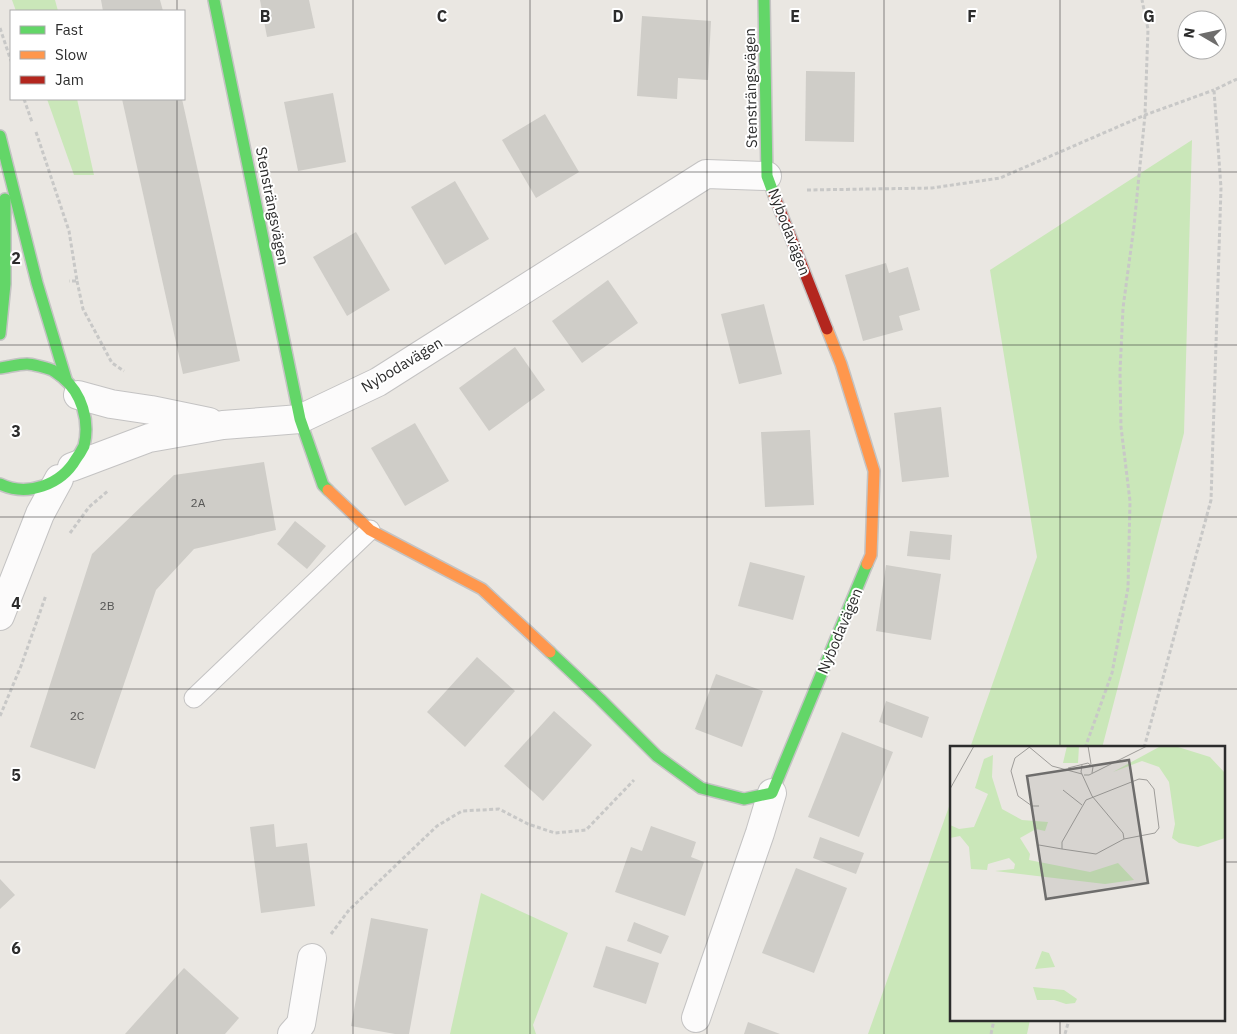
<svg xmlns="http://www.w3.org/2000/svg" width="1237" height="1034" font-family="'IBM Plex Sans',sans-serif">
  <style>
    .green { fill: #cae7b9 }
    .building { fill: #cfcdc8 }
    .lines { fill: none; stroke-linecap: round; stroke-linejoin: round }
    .lane-casing { stroke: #c4c3c3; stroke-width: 21 }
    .street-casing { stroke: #c4c3c3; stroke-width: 30 }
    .fast-casing { stroke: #c4c3c3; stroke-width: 14 }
    .slow-casing { stroke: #c4c3c3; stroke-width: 14 }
    .jam-casing { stroke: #c4c3c3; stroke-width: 14 }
    .path { stroke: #c8c8c7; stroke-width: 3; stroke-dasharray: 4 2.5; stroke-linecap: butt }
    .lane { stroke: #fcfbfb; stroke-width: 19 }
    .street { stroke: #fcfbfb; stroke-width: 28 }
    .fast { stroke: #63d668; stroke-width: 11 }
    .slow { stroke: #ff974d; stroke-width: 11 }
    .jam { stroke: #b3261e; stroke-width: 11 }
    .grid { fill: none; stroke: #2c2c2c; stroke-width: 1; stroke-opacity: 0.55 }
    .labels { text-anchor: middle; stroke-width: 4; stroke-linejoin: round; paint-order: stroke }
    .number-label { font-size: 12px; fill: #565655 }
    .street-label { font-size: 15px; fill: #2c2c2c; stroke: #fff }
    .inset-road { fill: none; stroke: #9e9c99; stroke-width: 1 }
    .view { fill: #6e6d6c; fill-opacity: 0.15; stroke: #6e6d6c; stroke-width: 2.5 }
    .inset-edge { fill: none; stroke: #2c2c2c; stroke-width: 2.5 }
    .grid-label { font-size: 16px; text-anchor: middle; font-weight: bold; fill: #2c2c2c; stroke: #fff; stroke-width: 4; stroke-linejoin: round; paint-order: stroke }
  </style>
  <rect width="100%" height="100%" fill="#eae7e2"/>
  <g class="green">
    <path d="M12,0H55L58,11H16Z"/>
    <path d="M47,99H77L94,175H74Z"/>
    <path d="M1192,140L1184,433L1102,748H970L1037,557L990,270Z"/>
    <path d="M951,801V1020H1030L1027,1034H868Z"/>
    <path d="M481,893L568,933L533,1025L536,1034H450Z"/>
  </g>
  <g class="building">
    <path d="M101,0H160L163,11H103Z"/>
    <path d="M260,0H309L315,28L267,37Z"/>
    <path d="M642,16L711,21L708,80L678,78L677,99L637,96Z"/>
    <path d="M806,71L855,72L854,142L805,141Z"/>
    <path d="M333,93L346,162L298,171L284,102Z"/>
    <path d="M122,99H182L240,361L183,374Z"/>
    <path d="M545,114L579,172L536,198L502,140Z"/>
    <path d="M455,181L489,239L445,265L411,207Z"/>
    <path d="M356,232L390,290L347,316L313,257Z"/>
    <path d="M886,263L889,273L908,267L920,310L899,316L903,330L863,341L845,275Z"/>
    <path d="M608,280L638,323L582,363L552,321Z"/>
    <path d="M764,304L782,374L739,384L721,314Z"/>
    <path d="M515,347L545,390L489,431L459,388Z"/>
    <path d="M941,407L949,477L902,482L894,413Z"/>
    <path d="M415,423L449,481L405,506L371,448Z"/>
    <path d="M810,430L814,505L765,507L761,432Z"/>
    <path d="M264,462L276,530L194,549L156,590L95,769L30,747L92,554L174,475Z"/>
    <path d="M295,521L326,546L307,569L277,544Z"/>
    <path d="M910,531L952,535L950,560L907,556Z"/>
    <path d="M750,562L805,576L793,620L738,606Z"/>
    <path d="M886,565L941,574L931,640L876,631Z"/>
    <path d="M477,657L515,691L465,747L427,712Z"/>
    <path d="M716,674L763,691L742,747L695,729Z"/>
    <path d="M886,701L929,717L922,738L879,722Z"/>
    <path d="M554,711L592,745L543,801L504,766Z"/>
    <path d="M842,732L893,752L859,837L808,817Z"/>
    <path d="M274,824L276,847L307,843L315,906L261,913L250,827Z"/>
    <path d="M651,826L696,842L691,857L704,862L685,916L615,892L631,847L642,851Z"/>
    <path d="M820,837L864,853L856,874L813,858Z"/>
    <path d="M796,868L847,888L814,973L762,953Z"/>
    <path d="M0,879L15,895L0,909Z"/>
    <path d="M371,918L428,929L409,1034H395L351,1026Z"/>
    <path d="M634,922L669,936L661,954L627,941Z"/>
    <path d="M606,946L659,963L646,1004L593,987Z"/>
    <path d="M184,968L239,1018L225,1034H125Z"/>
    <path d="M748,1022L780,1034H744Z"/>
  </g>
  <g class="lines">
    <g class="lane-casing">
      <path id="lane" d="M194,698L370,530"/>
    </g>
    <g class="street-casing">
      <g id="street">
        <path d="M78,395L111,404L151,410L209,422"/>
        <path d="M72,467L149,438L223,425L300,419L378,382L706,174L767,176"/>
        <path d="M0,616L40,514L59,479"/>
        <path d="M696,1018L760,833L772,793"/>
        <path d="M292,1034L301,1024L312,958"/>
      </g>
    </g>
    <g class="fast-casing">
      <g id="fast">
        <path d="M214,0L300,419L323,485L328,490"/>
        <path d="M764,0L767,176L774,195"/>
        <path d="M0,136L37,283L66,379"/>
        <path d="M0,334L5,284V199"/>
        <path d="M0,368C9,367 18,364 27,364C32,364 47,368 52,370C56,372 59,375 62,377C82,393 90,421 84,446C82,450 79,455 76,459C61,485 27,497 0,484"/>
        <path d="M550,652L600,699L657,756L701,788L744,799L772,793L867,564"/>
      </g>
    </g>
    <g class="slow-casing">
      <g id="slow">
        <path d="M827,329L841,364L874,471L871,555L867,564"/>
        <path d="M328,490L370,530L482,589L550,652"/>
      </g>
    </g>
    <g class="jam-casing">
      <path id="jam" d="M774,195L827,329"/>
    </g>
    <g class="path">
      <path d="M0,28L11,61"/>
      <path d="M24,99L32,122"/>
      <path d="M36,132L69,231L77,281H69"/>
      <path d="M807,190L932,188L1000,178L1145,115L1214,90"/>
      <path d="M77,281L83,309L112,363L124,371"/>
      <path d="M70,533L89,507L109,490"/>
      <path d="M0,716L21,666L46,595"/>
      <path d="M1085,748L1112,673L1128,588L1130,501L1121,427L1120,372L1123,308L1134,226L1145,115L1148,29L1142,0"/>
      <path d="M1144,748L1211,500L1221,188L1214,90L1237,79"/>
      <path d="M331,934L349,910L437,826L462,811L499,809L528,824L555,833L586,830L634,780"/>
      <path d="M991,1034L994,1020"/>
      <path d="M1065,1034L1069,1020"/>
    </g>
    <use href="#lane" class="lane"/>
    <use href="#street" class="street"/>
    <use href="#fast" class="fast"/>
    <use href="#slow" class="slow"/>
    <use href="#jam" class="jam"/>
  </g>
  <path class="grid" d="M177,0V11M353,0V1034M530,0V1034M707,0V1034M884,0V1034M1060,0V748M177,99V1034M0,172H1237M0,345H1237M0,517H1237M0,689H1237M0,862H951M1223,862H1237M1060,1020V1034"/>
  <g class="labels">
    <g class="number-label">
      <text x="198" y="507">2A</text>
      <text x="107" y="610">2B</text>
      <text x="77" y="720">2C</text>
    </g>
    <g class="street-label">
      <text transform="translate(751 88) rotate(-91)" y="5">Stensträngsvägen</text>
      <text transform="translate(272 206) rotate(79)" y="5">Stensträngsvägen</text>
      <text transform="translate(789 232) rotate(69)" y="5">Nybodavägen</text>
      <text transform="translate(402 365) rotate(-31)" y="5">Nybodavägen</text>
      <text transform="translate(840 631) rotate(-67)" y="5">Nybodavägen</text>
    </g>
  </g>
  <g transform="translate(950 746)">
    <rect width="275" height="275" fill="#eae7e2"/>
    <path d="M117,0H129L128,17H113ZM209,1H228L260,11L275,27V92L248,101L229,97L222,92L225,78L219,36L209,21L192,15L163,26ZM43,9L42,31L52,63L72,74L98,76L95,85L86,83L70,92L80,108L79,114L140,126L168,117L184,134L155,138L45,125L64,123L65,118L59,112L38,118L37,124L21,123L19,101L10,90L0,92V79L9,83L24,81L38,48L25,42L34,13ZM92,205L99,207L105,221L85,223ZM83,241L114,244L127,253L125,257L116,258L104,254H87Z" fill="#cae7b9"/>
    <path class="inset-road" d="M78,0L102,20L132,28M81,0L65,12L61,25L68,50L82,60H89M138,0L141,18M132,19L131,26L142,50L173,87L174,93M118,22L138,17L143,21L142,27M134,29H139L197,0M189,33L197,34L204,43L209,82L205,87L174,93L146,108L112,103V96L136,54ZM0,43L24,0M113,44L132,59M89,99L112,103"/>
    <path class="view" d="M179,14L198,137L96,153L77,30Z"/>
    <rect width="275" height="275" class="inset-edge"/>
  </g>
  <g class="grid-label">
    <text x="265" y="22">B</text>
    <text x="442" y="22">C</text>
    <text x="618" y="22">D</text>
    <text x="795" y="22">E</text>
    <text x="972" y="22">F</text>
    <text x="1149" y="22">G</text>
    <text x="16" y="264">2</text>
    <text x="16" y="437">3</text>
    <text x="16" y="609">4</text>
    <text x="16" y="781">5</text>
    <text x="16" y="954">6</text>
  </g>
  <rect x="10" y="10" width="175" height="90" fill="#ffffff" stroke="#ababab"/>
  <rect x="20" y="26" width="25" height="8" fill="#63d668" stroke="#ababab"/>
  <text x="55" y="35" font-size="15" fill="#2c2c2c">Fast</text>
  <rect x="20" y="51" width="25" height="8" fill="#ff974d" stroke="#ababab"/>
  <text x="55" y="60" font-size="15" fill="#2c2c2c">Slow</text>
  <rect x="20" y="76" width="25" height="8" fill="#b3261e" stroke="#ababab"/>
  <text x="55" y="85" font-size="15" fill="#2c2c2c">Jam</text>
  <g transform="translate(1202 35) rotate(279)"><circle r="24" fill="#ffffff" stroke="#ababab"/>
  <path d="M0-4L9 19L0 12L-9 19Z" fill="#6e6d6c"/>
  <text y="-8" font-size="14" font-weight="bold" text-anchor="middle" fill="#2c2c2c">N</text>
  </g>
</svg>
